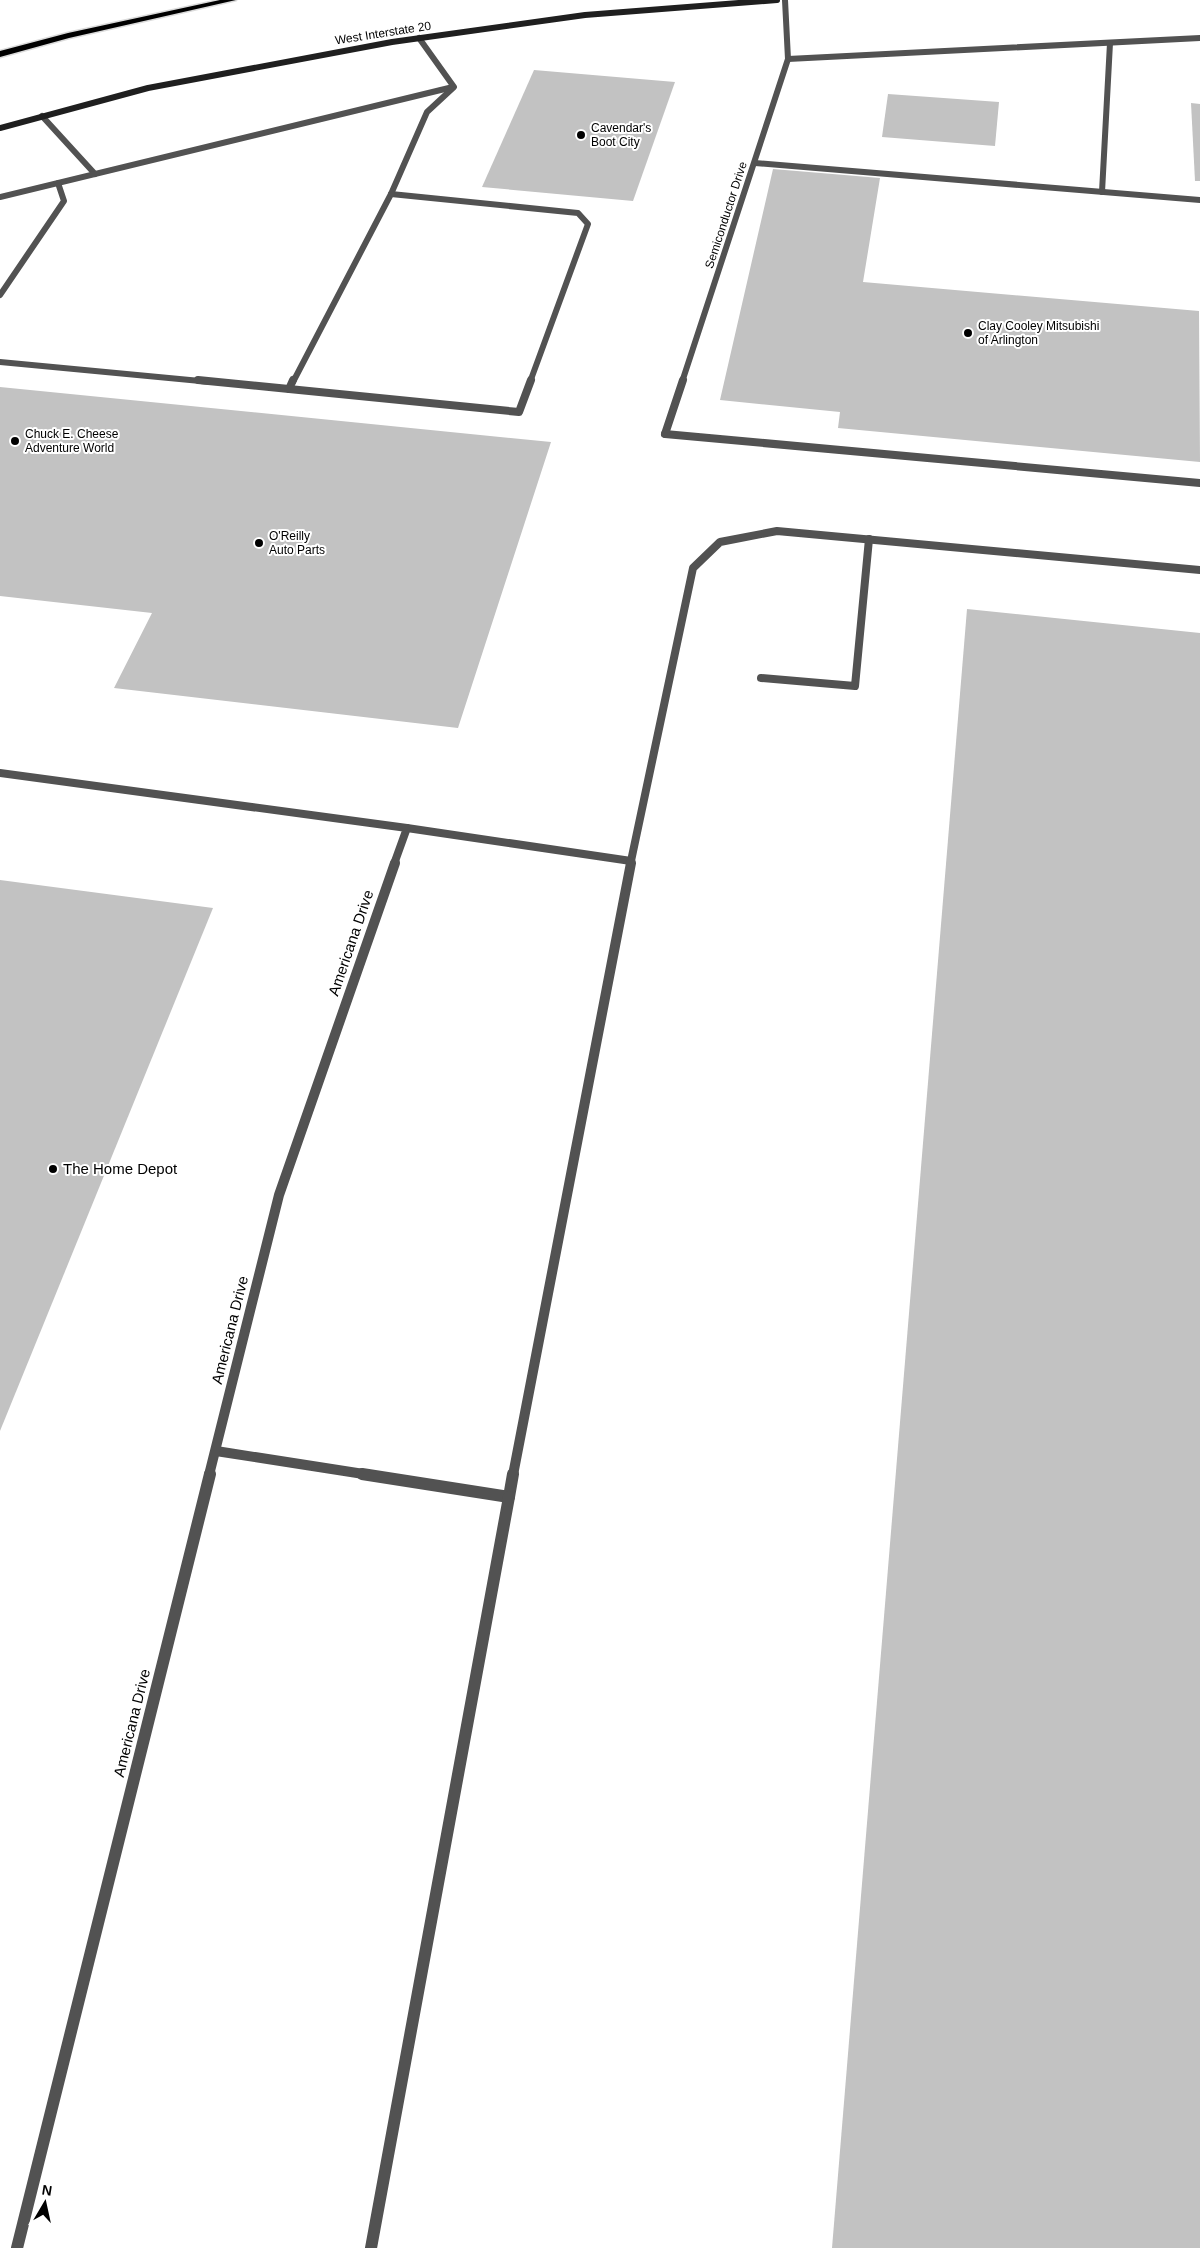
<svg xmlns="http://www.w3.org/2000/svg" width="1200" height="2248" font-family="Helvetica,sans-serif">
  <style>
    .building { fill: #c2c2c2 }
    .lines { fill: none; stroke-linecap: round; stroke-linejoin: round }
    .motorway-casing { stroke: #dbdbdb; stroke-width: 3 }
    .service-far3 { stroke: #525252; stroke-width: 6 }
    .service-far2 { stroke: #525252; stroke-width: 8 }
    .service-far1 { stroke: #525252; stroke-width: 10 }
    .service { stroke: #525252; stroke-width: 12 }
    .minor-far3 { stroke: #525252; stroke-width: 6 }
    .minor-far2 { stroke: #525252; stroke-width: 8 }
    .minor-far1 { stroke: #525252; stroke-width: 10 }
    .minor { stroke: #525252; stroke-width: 12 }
    .secondary { stroke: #1f1f1f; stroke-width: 6 }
    .motorway { fill: #000; fill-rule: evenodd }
    .poi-dot { fill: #000; stroke: #fff; stroke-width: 2 }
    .labels { text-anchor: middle; stroke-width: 4; stroke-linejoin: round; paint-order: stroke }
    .far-street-label { font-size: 12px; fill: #000; stroke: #fff }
    .far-poi-label { font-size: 12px; fill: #000; stroke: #fff; text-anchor: start }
    .street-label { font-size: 15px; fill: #000; stroke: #fff }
    .poi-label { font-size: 15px; fill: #000; stroke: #fff; text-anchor: start }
  </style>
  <rect width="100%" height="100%" fill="#fff"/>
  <g class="building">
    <path d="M534,70L675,82L633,201L482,187Z"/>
    <path d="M888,94L999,102L995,146L882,137Z"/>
    <path d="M1191,103L1200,104V181H1195Z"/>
    <path d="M773,169L880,178L863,282L1199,311L1200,462L838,428L840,412L720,400Z"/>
    <path d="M0,387L551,442L458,728L114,688L152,613L0,596Z"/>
    <path d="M967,609L1200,633V2248H832Z"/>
    <path d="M0,880L213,908L0,1431Z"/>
  </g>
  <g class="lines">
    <g class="motorway-casing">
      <path id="motorway" d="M220,0H236L69,38L0,57V51L68,33Z"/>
    </g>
    <g class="service-far3">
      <path d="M788,59L1200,38"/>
      <path d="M42,116L95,174"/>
      <path d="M755,163L1200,200"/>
      <path d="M1102,192L1110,43"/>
      <path d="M391,194L578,213L588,224L530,382"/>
      <path d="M0,197L453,87"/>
      <path d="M0,295L64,201L58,183"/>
      <path d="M0,362L211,382"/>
      <path d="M293,382L391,194L427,112L454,87L419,38"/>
    </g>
    <g class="service-far2">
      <path d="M198,380L289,389L293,380"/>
      <path d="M289,389L519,412L531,380"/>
      <path d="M665,434L1200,483"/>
      <path d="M761,678L855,686L869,539"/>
      <path d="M407,828L631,861L693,568L720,542L777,531L1200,570"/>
      <path d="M630,864L631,861"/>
    </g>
    <g class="service-far1">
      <path d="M216,1451L370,1475"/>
      <path d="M513,1475L631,863"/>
    </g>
    <g class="service">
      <path d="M362,1474L509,1497L513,1474"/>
      <path d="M371,2248L509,1497"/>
    </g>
    <path class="minor-far3" d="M682,382L788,59L785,0"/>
    <g class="minor-far2">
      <path d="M665,434L683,380"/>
      <path d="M0,773L407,828L394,864"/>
    </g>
    <path class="minor-far1" d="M209,1475L279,1195L395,863"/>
    <path class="minor" d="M17,2248L210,1474"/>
    <path class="secondary" d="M0,128L148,88L392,42L585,15L777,0"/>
    <use href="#motorway" class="motorway"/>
  </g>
  <g class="poi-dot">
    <circle cx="581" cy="135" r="5"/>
    <circle cx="968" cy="333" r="5"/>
    <circle cx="15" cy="441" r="5"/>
    <circle cx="259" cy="543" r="5"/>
    <circle cx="53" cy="1169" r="5"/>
  </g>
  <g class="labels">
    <g class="far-street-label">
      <text transform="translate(383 33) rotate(-9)" y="4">West Interstate 20</text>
      <text transform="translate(726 215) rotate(-72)" y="4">Semiconductor Drive</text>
    </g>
    <g class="far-poi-label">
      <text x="591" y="132">Cavendar's<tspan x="591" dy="14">Boot City</tspan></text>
      <text x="978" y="330">Clay Cooley Mitsubishi<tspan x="978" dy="14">of Arlington</tspan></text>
      <text x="25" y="438">Chuck E. Cheese<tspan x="25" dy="14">Adventure World</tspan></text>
      <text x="269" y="540">O'Reilly<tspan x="269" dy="14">Auto Parts</tspan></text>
    </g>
    <g class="street-label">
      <text transform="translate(351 943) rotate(-71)" y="5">Americana Drive</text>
      <text transform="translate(230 1330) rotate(-76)" y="5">Americana Drive</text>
      <text transform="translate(132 1723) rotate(-76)" y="5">Americana Drive</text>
    </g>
    <g class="poi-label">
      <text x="63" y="1174">The Home Depot</text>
    </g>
  </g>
  <g transform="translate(45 2203) rotate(9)" stroke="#ffffff" stroke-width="4" paint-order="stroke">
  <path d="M0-4L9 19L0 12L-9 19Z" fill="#000000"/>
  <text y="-8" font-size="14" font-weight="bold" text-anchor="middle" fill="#000000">N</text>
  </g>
</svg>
